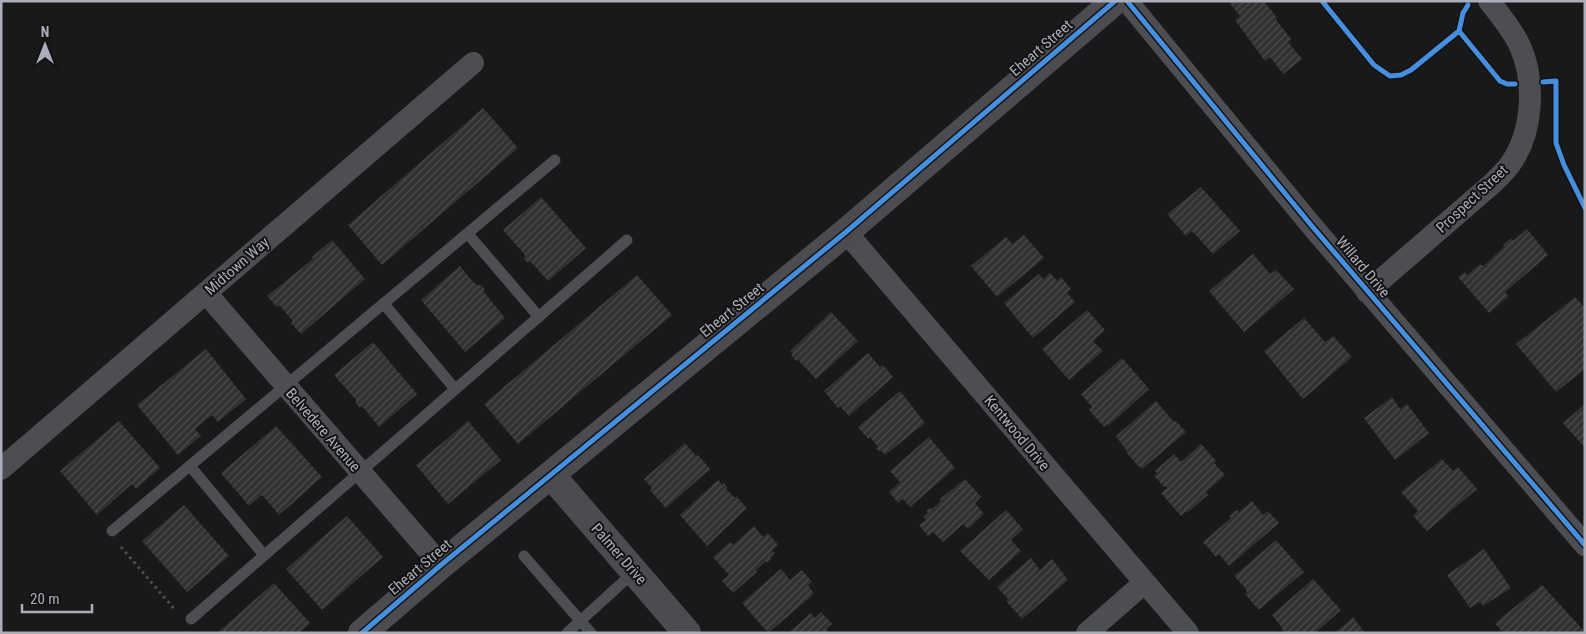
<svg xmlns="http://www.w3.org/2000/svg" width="1586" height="634" font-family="'Roboto Condensed',sans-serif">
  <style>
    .building { fill: url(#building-hatch) }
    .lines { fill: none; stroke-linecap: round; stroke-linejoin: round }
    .path { stroke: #4f5053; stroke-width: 3; stroke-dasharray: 2.5 4; stroke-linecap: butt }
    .lane { stroke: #4d4e52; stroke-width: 11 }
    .street { stroke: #4d4e52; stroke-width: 22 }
    .secondary { stroke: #4c4c50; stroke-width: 28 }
    .cycleway-casing { stroke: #131315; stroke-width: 8 }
    .cycleway { stroke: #468fdf; stroke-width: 5 }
    .labels { text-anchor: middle; stroke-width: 4; stroke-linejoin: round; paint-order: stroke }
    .street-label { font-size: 15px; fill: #abaeb9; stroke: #131315 }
  </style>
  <defs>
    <pattern id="building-hatch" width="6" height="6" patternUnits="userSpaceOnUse" patternTransform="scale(1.25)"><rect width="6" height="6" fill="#313132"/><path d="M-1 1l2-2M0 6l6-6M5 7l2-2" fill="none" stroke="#4c4c4e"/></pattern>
  </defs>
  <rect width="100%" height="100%" fill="#191919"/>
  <g class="building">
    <path d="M1228,1H1264L1277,18L1276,20L1292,40L1288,42L1302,59L1283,74L1270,57L1265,61L1235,20L1240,16Z"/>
    <path d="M483,108L518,148L382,265L348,225Z"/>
    <path d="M1201,187L1240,231L1213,254L1192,231L1186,236L1167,214Z"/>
    <path d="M541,197L586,248L548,281L531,262H527L524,259L525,255L503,230Z"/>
    <path d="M1527,229L1548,255L1505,292L1509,296L1489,313L1458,277L1465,272L1467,275L1480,264L1483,266L1504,247L1503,245L1511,238L1513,241Z"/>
    <path d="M1024,235L1044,258L997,297L971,266L1006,237L1012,244Z"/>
    <path d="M332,240L365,279L301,334L291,323L293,321L279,305L277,307L267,296L313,259L312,257Z"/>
    <path d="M1253,254L1270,274L1276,270L1294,289L1244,332L1209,291Z"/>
    <path d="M460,266L473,282L477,285H481L484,288V292L505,318L465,352L421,300Z"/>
    <path d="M1050,273L1057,281L1061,277L1071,289L1067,293L1075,302L1033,338L1004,303L1039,274L1043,279Z"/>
    <path d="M637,275L672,315L518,444L484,404Z"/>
    <path d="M1575,297L1585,308V348L1583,349L1585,352V369L1556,392L1516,344Z"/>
    <path d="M1087,310L1105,330L1093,341L1103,351L1069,380L1042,349Z"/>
    <path d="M831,312L858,341L816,379L798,360L796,361L791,355L793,354L790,351Z"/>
    <path d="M1304,318L1325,342L1333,336L1352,357L1303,399L1264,351Z"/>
    <path d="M373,342L417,394L379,427L363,407H359L356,404V400L334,375Z"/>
    <path d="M206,349L246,399L218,422L212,415L195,429L201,436L178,455L137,405Z"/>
    <path d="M868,353L880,367L883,365L893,377L849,416L840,406L838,408L824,391Z"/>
    <path d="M1122,358L1149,389L1108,426L1107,424L1104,427L1089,410L1092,407L1081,394Z"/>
    <path d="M900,391L925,423L885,455L882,451L880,452L876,448L878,447L870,437L868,439L858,427Z"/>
    <path d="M1392,397L1400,409L1407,404L1429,433L1395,460L1364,418Z"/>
    <path d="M1156,401L1174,422L1176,421L1186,432L1142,469L1140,466L1139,467L1126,452L1127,451L1116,436Z"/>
    <path d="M1585,404V448L1563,423Z"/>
    <path d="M119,421L160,468L136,489L132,484L97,515L60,471Z"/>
    <path d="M468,421L501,460L448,504L416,465Z"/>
    <path d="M276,426L322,477L279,515L262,495L249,506L221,473Z"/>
    <path d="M929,437L955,468L910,507L903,499L898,503L889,492L900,482L890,471Z"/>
    <path d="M685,443L696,456L698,455L710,469L666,508L650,490L652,488L644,479Z"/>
    <path d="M1201,444L1216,461L1214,463L1225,475L1206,492L1208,495L1188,512L1187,511L1181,516L1161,493L1167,488L1166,486L1164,487L1154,476L1157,473L1155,471L1174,454L1181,462Z"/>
    <path d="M1442,459L1453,471L1458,467L1477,489L1427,531L1413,516L1418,511L1401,492Z"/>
    <path d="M965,479L981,497L975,503L984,514L968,529L963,524L943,542L933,532L928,536L919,525L926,520L923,517L928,513L926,511L930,508L932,509L941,501L940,499Z"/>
    <path d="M718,480L722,485L724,483L727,487L726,489L735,498L736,496L747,508L707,546L680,515Z"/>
    <path d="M1252,501L1263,515L1268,511L1279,523L1229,566L1219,554L1216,557L1203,542L1231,518L1229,516L1237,510L1239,512Z"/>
    <path d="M184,505L229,556L187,592L142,541Z"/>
    <path d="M1006,510L1023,529L1011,540L1021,551L989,580L960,551Z"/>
    <path d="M347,516L383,557L322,610L286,569Z"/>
    <path d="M754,526L763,537L768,533L778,545L772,551L775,553L770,558L771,559L767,563L766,561L756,570L757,572L733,593L722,581L729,575L713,557L730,542L733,545Z"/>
    <path d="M1276,540L1304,572L1260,609H1258L1245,594L1247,593L1246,589L1234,576Z"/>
    <path d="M1484,549L1511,588L1483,606L1480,602L1470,608L1447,575Z"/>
    <path d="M1031,558L1040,570L1052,559L1068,580L1022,619L1006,601L1008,599L997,587Z"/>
    <path d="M781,569L790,580L802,570L812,582L808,585L814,594L768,633L742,603Z"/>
    <path d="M1313,579L1341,610L1315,633H1281L1283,631L1282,628L1272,615Z"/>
    <path d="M274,583L310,623L299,633H217Z"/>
    <path d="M1542,585L1585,632V633H1503L1495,623Z"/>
    <path d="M821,612L832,624L826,629L830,633H788L811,613L815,618Z"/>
    <path d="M1353,617L1365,633H1335Z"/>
  </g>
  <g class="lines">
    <path class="path" d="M121,547L176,611"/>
    <g class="lane">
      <path d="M468,234L539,317"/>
      <path d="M384,304L455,389"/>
      <path d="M190,466L264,555"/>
      <path d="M112,531L555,160"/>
      <path d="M524,556L591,633"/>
      <path d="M191,619L627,240"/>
      <path d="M567,633L634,572"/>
    </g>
    <g class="street">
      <path d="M1127,1L1311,225L1585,545"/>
      <path d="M846,232L1188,633"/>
      <path d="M1367,292L1493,183C1498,178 1504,172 1509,166C1533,134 1536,82 1520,46C1512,29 1500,15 1489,1"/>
      <path d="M206,293L441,565"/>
      <path d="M1,469L473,63"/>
      <path d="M1087,633L1144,583"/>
    </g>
    <g class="secondary">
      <path d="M551,475L687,633"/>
      <path d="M362,633L441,565L846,232L1115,1"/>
    </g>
    <g class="cycleway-casing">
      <g id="cycleway">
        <path d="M1127,1L1311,225L1585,545"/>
        <path d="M1322,1L1374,65L1390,76L1401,75L1411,70L1459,31L1463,13L1468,5"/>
        <path d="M1459,31L1500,81L1507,84H1515"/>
        <path d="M1543,82L1556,81V143L1564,165L1585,208"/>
        <path d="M362,633L441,565L846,232L1115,1"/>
      </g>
    </g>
    <use href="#cycleway" class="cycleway"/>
  </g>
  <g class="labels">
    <g class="street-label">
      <text transform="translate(1041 48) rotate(-41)" y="5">Eheart Street</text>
      <text transform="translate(1472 199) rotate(-43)" y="5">Prospect Street</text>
      <text transform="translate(237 266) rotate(-41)" y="5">Midtown Way</text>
      <text transform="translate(1363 267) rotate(50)" y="5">Willard Drive</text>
      <text transform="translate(732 310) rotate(-39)" y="5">Eheart Street</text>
      <text transform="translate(323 430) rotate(49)" y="5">Belvedere Avenue</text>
      <text transform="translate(1017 433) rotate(50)" y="5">Kentwood Drive</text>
      <text transform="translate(619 554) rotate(49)" y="5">Palmer Drive</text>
      <text transform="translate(420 567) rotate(-40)" y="5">Eheart Street</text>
    </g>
  </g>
  <rect width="1586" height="634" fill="none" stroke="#abaeb9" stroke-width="5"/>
  <g transform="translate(45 45)" stroke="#131315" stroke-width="4" paint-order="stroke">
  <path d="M0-4L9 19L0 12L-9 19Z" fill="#abaeb9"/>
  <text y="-8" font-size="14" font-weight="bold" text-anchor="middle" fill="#abaeb9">N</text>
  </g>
  <path d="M22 604v8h70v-8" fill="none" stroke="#abaeb9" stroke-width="2.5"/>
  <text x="30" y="604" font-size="15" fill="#abaeb9" stroke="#131315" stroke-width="4" paint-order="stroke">20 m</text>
</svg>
